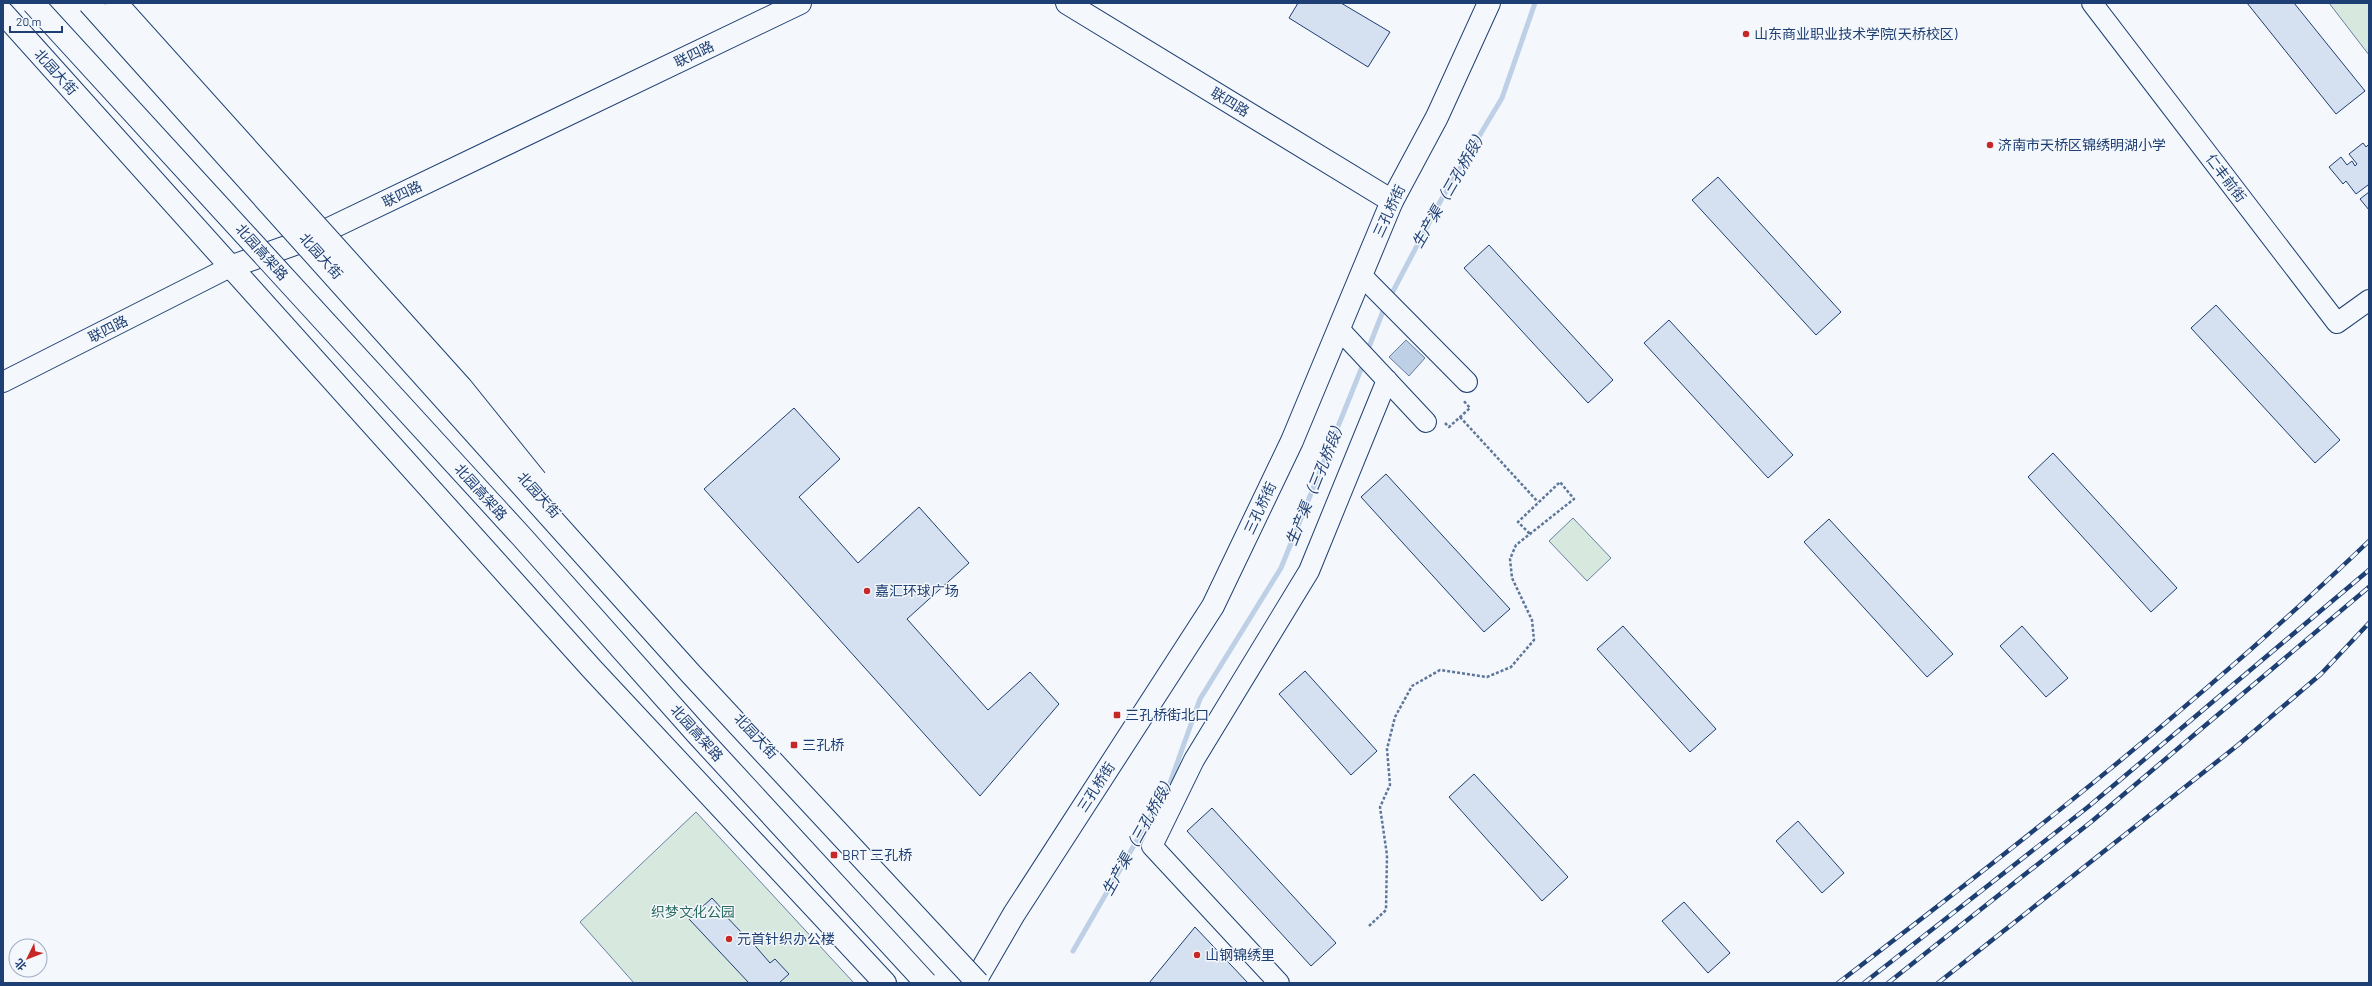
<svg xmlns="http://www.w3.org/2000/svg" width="2372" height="986" font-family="Barlow,'Noto Sans SC',sans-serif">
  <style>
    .green { fill: #d7e8df; stroke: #687fa3 }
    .water { fill: #bed0e5; stroke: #687fa3 }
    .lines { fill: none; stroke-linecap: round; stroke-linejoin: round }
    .stream { stroke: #bed0e5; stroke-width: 5 }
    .building { fill: #d5e0f0; stroke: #1d3f73 }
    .minor-casing { stroke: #1d3f73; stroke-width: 22 }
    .major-casing { stroke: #1d3f73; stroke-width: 24 }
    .path { stroke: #5e769c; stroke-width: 2.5; stroke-dasharray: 3 2; stroke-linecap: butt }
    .minor { stroke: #f4f7fb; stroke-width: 20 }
    .major { stroke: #f4f7fb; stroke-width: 22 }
    .rail-casing { stroke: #1d3f73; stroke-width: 4.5 }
    .rail { stroke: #f4f7fb; stroke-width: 3; stroke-dasharray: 9; stroke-linecap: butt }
    .highway-bridge-casing { stroke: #1d3f73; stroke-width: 24; stroke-linecap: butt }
    .highway-bridge { stroke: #f4f7fb; stroke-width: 22 }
    .poi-dot { fill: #c62828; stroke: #f4f7fb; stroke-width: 1.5 }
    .labels { text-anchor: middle; stroke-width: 3; stroke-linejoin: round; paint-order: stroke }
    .poi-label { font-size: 14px; fill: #1d3f73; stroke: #f4f7fb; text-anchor: start }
    .street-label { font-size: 14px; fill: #1d3f73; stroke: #f4f7fb }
    .park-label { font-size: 14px; fill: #2c6c60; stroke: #f4f7fb }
    .water-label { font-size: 15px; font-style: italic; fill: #1d3f73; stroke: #f4f7fb }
  </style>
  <rect width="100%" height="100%" fill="#f4f7fb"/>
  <g class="green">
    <path d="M2329,3H2369V55Z"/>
    <path d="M1573,518L1611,558L1587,581L1549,541Z"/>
    <path d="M696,812L854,983H634L580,922Z"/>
  </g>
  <path class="water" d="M1406,340L1425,358L1409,376L1389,357Z"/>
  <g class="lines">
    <g class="stream">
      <path d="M1390,297L1441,200L1502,98L1535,3"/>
      <path d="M1367,352L1385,306"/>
      <path d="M1073,951L1170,783L1200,699L1281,568L1364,362"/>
    </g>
  </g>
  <g class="building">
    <path d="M1298,3H1341L1390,32L1368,67L1289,18Z"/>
    <path d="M2247,3H2294L2365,91L2336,114Z"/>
    <path d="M2363,143L2366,147L2369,144V186L2368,185L2356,194L2346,181L2343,184L2329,167L2341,157L2347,165L2352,161L2355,166L2357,164L2349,154Z"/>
    <path d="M1718,177L1841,312L1816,335L1692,200Z"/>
    <path d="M2369,192V210L2360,199Z"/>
    <path d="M1489,245L1613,380L1588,403L1464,268Z"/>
    <path d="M2216,305L2340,440L2315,463L2191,328Z"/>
    <path d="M1669,320L1793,455L1768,478L1644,343Z"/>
    <path d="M794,408L840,459L799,497L858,563L919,507L969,563L907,619L988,710L1030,672L1059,704L980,796L704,489Z"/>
    <path d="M2053,453L2177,588L2151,612L2028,477Z"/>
    <path d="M1386,474L1510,609L1484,632L1361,497Z"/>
    <path d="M1829,519L1953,654L1927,677L1804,542Z"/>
    <path d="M1623,626L1716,729L1690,752L1597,649Z"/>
    <path d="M2022,626L2068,678L2046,697L2000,646Z"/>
    <path d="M1305,671L1377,751L1351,775L1279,694Z"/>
    <path d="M1474,774L1568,877L1542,901L1449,797Z"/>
    <path d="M1212,808L1336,943L1311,966L1187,831Z"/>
    <path d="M1798,821L1844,873L1822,893L1776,841Z"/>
    <path d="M712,898L723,910L722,912L743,934L744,933L770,963L775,959L789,974L779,983H749L689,919Z"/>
    <path d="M1684,902L1730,953L1708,973L1662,921Z"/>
    <path d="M1195,927L1248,983H1149Z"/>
  </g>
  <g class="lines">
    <g class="minor-casing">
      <g id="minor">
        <path d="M2092,3L2337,323L2369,300"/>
        <path d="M1361,275L1467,382"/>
        <path d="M1339,329L1426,422"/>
        <path d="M3,382L230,267"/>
        <path d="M1279,983L1152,846L1194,760L1309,571L1387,380"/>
      </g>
    </g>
    <g class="major-casing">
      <g id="major">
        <path d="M1067,3L1392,201"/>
        <path d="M3,13L592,669L885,983"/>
        <path d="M230,267L306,240L800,3"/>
        <path d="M974,983L1014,914L1213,606L1292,441L1392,201L1437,117L1489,3"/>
      </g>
    </g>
    <g class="path">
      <path d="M1460,417L1538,502"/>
      <path d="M1445,423L1449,427L1470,408L1463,400"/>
      <path d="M1369,926L1386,910L1387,855L1380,807L1390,785L1387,749L1395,717L1412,686L1440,670L1487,677L1511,667L1534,640L1532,620L1512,578L1510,559L1516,545L1574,499L1560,482L1518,522L1531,535"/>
    </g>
    <use href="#minor" class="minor"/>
    <use href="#major" class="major"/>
    <g class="rail-casing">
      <g id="rail">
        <path d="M1838,983C2021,843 2203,700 2369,541"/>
        <path d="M1864,983L2088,807L2369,570"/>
        <path d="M1888,983L2091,822L2369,587"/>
        <path d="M1938,983L2238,745L2321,674L2369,623"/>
      </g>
    </g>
    <use href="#rail" class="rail"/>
    <g class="highway-bridge-casing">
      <g id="highway-bridge">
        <path d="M33,3L522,537L697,734L926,983"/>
        <path d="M89,3L691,674L978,983"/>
        <path d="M116,3L461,387L536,480"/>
      </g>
    </g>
    <use href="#highway-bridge" class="highway-bridge"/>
  </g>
  <g class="poi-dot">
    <circle cx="1746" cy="34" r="4"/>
    <circle cx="1990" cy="145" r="4"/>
    <circle cx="867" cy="591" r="4"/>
    <rect x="1113" y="711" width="8" height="8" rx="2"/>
    <rect x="790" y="741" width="8" height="8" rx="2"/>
    <rect x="830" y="851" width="8" height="8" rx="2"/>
    <circle cx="729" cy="939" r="4"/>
    <circle cx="1197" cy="955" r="4"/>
  </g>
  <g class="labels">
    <g class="poi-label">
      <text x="1754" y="39">山东商业职业技术学院(天桥校区)</text>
      <text x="1998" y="150">济南市天桥区锦绣明湖小学</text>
      <text x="875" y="596">嘉汇环球广场</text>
      <text x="1125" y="720">三孔桥街北口</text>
      <text x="802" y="750">三孔桥</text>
      <text x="842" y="860">BRT 三孔桥</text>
      <text x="737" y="944">元首针织办公楼</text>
      <text x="1205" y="960">山钢锦绣里</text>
    </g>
    <g class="street-label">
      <text transform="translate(694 54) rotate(-26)" y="5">联四路</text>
      <text transform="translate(56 72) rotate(48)" y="5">北园大街</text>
      <text transform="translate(1230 102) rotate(31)" y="5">联四路</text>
      <text transform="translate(2226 178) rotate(53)" y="5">仁丰前街</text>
      <text transform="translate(402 194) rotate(-26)" y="5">联四路</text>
      <text transform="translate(1389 211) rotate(-65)" y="5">三孔桥街</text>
      <text transform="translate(262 252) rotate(48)" y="5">北园高架路</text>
      <text transform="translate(321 256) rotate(48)" y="5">北园大街</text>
      <text transform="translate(108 329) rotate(-27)" y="5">联四路</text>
      <text transform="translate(481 492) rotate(48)" y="5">北园高架路</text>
      <text transform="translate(539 495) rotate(48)" y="5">北园大街</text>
      <text transform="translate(1260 508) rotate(-65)" y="5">三孔桥街</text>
      <text transform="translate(697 733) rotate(48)" y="5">北园高架路</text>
      <text transform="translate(756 736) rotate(47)" y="5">北园大街</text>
      <text transform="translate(1096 787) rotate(-57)" y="5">三孔桥街</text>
    </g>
    <g class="park-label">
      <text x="693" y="917">织梦文化公园</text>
    </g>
    <g class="water-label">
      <text transform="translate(1450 188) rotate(-60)" y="5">生产渠（三孔桥段）</text>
      <text transform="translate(1316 482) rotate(-68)" y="5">生产渠（三孔桥段）</text>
      <text transform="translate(1139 835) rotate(-61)" y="5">生产渠（三孔桥段）</text>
    </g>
  </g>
  <rect width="2372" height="986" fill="none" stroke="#1d3f73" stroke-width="8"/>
  <g transform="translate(28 958) rotate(227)"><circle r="19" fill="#f4f7fb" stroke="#9eadc5"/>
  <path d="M0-3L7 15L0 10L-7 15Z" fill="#c62828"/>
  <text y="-6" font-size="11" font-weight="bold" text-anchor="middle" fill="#1d3f73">北</text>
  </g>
  <path d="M10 26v6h52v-6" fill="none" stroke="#1d3f73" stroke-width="2"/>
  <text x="16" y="26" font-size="12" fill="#1d3f73" stroke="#f4f7fb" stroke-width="3" paint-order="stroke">20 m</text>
</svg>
